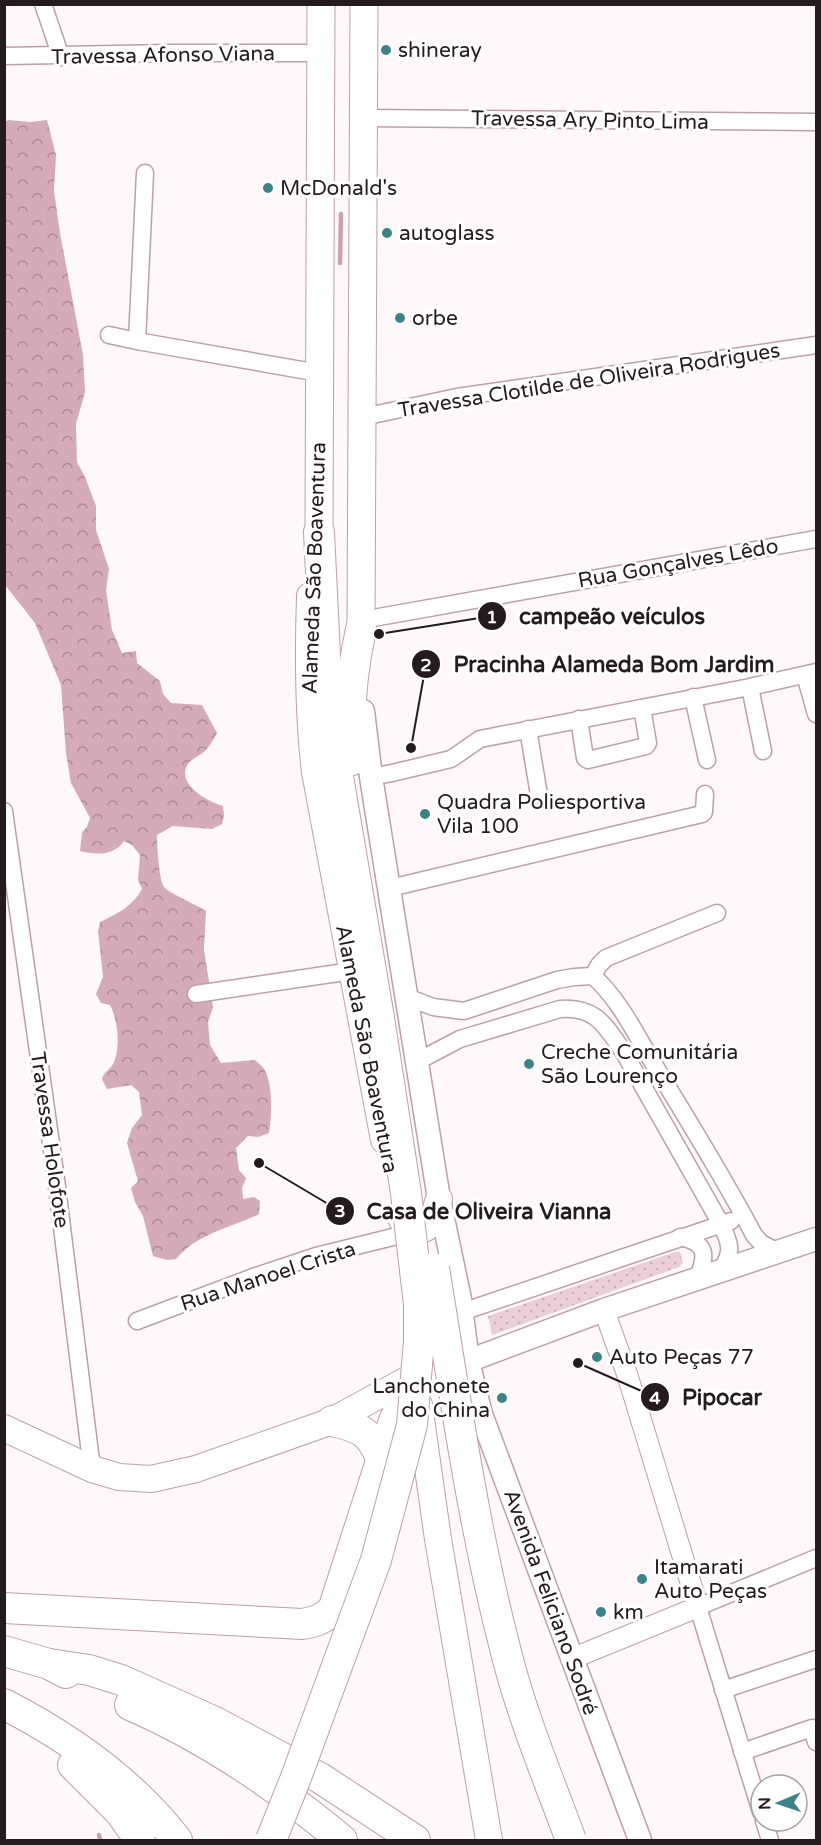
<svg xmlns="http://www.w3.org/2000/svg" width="821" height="1845" font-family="'Varela Round',sans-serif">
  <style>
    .forest { fill: url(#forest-crowns) }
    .park { fill: url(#park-dots) }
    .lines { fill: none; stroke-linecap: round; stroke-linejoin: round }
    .stream { stroke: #cca2b0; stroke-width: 4.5 }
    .minor-casing { stroke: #bd9fa9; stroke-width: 19 }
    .tertiary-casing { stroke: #bd9fa9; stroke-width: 22 }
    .secondary-casing { stroke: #bd9fa9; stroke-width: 25 }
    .primary-casing { stroke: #bd9fa9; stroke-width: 28 }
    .trunk-casing { stroke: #bd9fa9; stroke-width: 29 }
    .motorway-casing { stroke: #bd9fa9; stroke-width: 32 }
    .minor { stroke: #fff; stroke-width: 16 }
    .tertiary { stroke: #fff; stroke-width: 20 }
    .secondary { stroke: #fff; stroke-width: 22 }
    .primary { stroke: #fff; stroke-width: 26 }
    .trunk { stroke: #fff; stroke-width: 27 }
    .motorway { stroke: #fff; stroke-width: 30 }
    .motorway-bridge-casing { stroke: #bd9fa9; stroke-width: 32; stroke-linecap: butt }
    .motorway-bridge { stroke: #fff; stroke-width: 30 }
    .poi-dot { fill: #3b8389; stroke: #fff; stroke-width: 2 }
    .labels { text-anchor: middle; stroke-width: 6; stroke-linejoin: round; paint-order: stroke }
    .poi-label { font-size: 21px; fill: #251a1e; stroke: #fff; text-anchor: start }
    .street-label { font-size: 21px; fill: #251a1e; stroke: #fff }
    .leader { fill: none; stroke: #251a1e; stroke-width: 2 }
    .callout-dot { fill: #251a1e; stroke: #fff; stroke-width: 2 }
    .mark-label { font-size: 18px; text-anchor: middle; font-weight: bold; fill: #fff }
    .callout-label { font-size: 22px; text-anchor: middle; font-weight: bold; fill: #251a1e; stroke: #fff; stroke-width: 6; stroke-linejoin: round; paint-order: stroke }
  </style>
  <defs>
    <pattern id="forest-crowns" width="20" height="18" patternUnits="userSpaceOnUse" patternTransform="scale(1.5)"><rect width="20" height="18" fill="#d5aab9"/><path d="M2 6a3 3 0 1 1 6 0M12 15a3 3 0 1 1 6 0" fill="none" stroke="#ad8a96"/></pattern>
    <pattern id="park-dots" width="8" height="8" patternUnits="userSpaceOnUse" patternTransform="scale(1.5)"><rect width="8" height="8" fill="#ecced8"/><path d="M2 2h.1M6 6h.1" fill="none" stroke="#cab0b9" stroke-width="1.8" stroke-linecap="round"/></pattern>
  </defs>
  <rect width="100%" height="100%" fill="#fff8fa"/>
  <path class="forest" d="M8,120L30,122L47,120L56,155L54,191L60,233L83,355L85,392L76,424L77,462L85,477L96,506V530L109,569L106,590L112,630L122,653L136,651L137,663L160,681L163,694L171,703L202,705L217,733C214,738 211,744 207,749C202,755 192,758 188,764C175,784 208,802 223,806L224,816L222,824L212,829L173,826L157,835C157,845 159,880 164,887C167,892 199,906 206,911L204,950L213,1007L208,1022L210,1045L221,1063L255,1060C258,1063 264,1067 265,1071C273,1086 272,1116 269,1133L258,1137L248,1136L236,1148L239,1170L246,1178L242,1188L243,1199L254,1197L260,1201L259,1214C232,1227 196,1234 176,1259L167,1260L153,1256L143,1216L135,1202L131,1188L138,1181L127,1143L132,1128L142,1115L139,1092L131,1085L107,1089L102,1079C104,1071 110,1070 113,1064C121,1049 118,1020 110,1005L101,1003L96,994L103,977L98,931L100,922C117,914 133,906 142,889L138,880L140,855L132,845L124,841C114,856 96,855 80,851L82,832L87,827L90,818L71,783L66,753L61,685L35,623L5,585L4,123Z"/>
  <path class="park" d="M675,1252H680L683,1263L679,1267L492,1335L488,1316Z"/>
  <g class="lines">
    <g class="stream">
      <path d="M340,263L341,214"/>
      <path d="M99,1835L100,1840"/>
    </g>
    <g class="minor-casing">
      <g id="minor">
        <path d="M43,4L61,57"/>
        <path d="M4,56L172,53H321"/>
        <path d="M364,118L816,122"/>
        <path d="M145,173L137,341L319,373"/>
        <path d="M109,335L137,341"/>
        <path d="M363,417L457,397L816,345"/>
        <path d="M362,620L816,539"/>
        <path d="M805,675L816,714"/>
        <path d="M750,687L763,751"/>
        <path d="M693,697L707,760"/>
        <path d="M579,719L585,758L588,760L646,746L648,743L642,708"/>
        <path d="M528,729L539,795"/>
        <path d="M371,777L392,773L451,759L480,739L750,687L816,672"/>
        <path d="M4,811L56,1179L92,1469"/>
        <path d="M390,888L702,814L704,812L705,794"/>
        <path d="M593,976L599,965L606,958L717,913"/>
        <path d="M196,994L352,971"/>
        <path d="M407,997L433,1007L464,1011L557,980L574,977L593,976C620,1000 636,1035 655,1066C689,1122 724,1178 754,1235L761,1243L778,1252"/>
        <path d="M418,1061L460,1039L560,1009C595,1006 605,1025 623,1051L721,1224C731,1245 733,1251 721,1271"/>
        <path d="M680,1237C708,1243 707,1256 697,1279"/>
        <path d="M462,1312L731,1221"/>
        <path d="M137,1321L256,1276L316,1256L401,1235"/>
        <path d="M723,1690L816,1659"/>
        <path d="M742,1752L812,1728L816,1742"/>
        <path d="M761,1812L698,1607L816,1558"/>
        <path d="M764,1821L770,1840"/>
      </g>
    </g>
    <g class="tertiary-casing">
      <path id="tertiary" d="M571,1659L698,1607L628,1377L604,1310"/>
    </g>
    <g class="secondary-casing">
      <g id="secondary">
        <path d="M363,711L371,777L439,1199L460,1299L468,1361L481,1414L640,1840"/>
        <path d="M468,1361L604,1310L816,1239"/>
      </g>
    </g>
    <g class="primary-casing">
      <g id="primary">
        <path d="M310,596C308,655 308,713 315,772L384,1140"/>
        <path d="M400,1216C405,1228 420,1237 431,1223C435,1217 436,1206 439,1199"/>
        <path d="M419,1405L438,1539L489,1840"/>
        <path d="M4,1428L92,1469L119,1477L151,1479L196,1469L332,1421L416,1375L468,1361"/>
      </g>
    </g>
    <g class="trunk-casing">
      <g id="trunk">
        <path d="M319,532L321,4"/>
        <path d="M361,629L364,4"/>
      </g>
    </g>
    <g class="motorway-casing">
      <g id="motorway">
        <path d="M319,532L327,696L335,759L379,1018"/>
        <path d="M352,760C347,716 352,671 361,629"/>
        <path d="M332,1421C359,1427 370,1431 381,1458"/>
        <path d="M4,1608L302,1624C315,1622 323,1619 333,1610L394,1421L416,1375"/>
        <path d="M4,1651L49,1664L66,1673"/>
        <path d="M49,1664L89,1670L121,1680L215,1722L320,1778L415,1840"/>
        <path d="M4,1704C70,1738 132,1782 177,1840"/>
        <path d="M130,1705C207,1738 278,1787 342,1840"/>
        <path d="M73,1765L120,1812L140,1840"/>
      </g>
    </g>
    <use href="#minor" class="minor"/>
    <use href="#tertiary" class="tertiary"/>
    <use href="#secondary" class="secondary"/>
    <use href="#primary" class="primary"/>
    <use href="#trunk" class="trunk"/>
    <use href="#motorway" class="motorway"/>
    <g class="motorway-bridge-casing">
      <g id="motorway-bridge">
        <path d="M434,1268C455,1396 473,1526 506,1652C522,1716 548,1778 571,1840"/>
        <path d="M271,1840L295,1780L376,1560L412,1425L419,1341V1305L406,1193L379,1018"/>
      </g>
    </g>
    <use href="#motorway-bridge" class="motorway-bridge"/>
  </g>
  <g class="poi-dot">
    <circle cx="386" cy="50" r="6"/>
    <circle cx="268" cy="188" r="6"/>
    <circle cx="387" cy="233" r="6"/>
    <circle cx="400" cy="318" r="6"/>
    <circle cx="425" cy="814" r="6"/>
    <circle cx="529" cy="1064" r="6"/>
    <circle cx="597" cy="1357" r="6"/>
    <circle cx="502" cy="1398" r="6"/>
    <circle cx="642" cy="1579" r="6"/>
    <circle cx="601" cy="1612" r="6"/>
  </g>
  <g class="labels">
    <g class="poi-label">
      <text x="398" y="57">shineray</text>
      <text x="280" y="195">McDonald's</text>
      <text x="399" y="240">autoglass</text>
      <text x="412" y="325">orbe</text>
      <text x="437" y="809">Quadra Poliesportiva<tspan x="437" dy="24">Vila 100</tspan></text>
      <text x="541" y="1059">Creche Comunitária<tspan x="541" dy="24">São Lourenço</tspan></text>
      <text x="609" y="1364">Auto Peças 77</text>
      <text x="490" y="1393" text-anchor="end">Lanchonete<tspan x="490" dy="24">do China</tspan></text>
      <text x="654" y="1574">Itamarati<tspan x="654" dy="24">Auto Peças</tspan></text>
      <text x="613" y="1619">km</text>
    </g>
    <g class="street-label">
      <text transform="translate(163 55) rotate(-1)" y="7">Travessa Afonso Viana</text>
      <text transform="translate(590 120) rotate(1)" y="7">Travessa Ary Pinto Lima</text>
      <text transform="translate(589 380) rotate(-9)" y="7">Travessa Clotilde de Oliveira Rodrigues</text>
      <text transform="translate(678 563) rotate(-10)" y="7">Rua Gonçalves Lêdo</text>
      <text transform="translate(314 568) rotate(-88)" y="7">Alameda São Boaventura</text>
      <text transform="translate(367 1049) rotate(79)" y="7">Alameda São Boaventura</text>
      <text transform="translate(50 1140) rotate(82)" y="7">Travessa Holofote</text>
      <text transform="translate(268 1276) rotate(-18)" y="7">Rua Manoel Crista</text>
      <text transform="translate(551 1602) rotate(70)" y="7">Avenida Feliciano Sodré</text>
    </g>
  </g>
  <path class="leader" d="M379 634L492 616M411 748L426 664M259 1163L340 1211M578 1363L655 1397"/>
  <g class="callout-dot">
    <circle cx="379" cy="634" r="6"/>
    <circle cx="411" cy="748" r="6"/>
    <circle cx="259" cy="1163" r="6"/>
    <circle cx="578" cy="1363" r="6"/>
    <circle cx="492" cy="616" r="15"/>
    <circle cx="426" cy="664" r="15"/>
    <circle cx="340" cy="1211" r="15"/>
    <circle cx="655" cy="1397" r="15"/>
  </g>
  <g class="mark-label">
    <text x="492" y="623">1</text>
    <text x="426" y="671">2</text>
    <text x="340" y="1217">3</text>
    <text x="655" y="1404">4</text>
  </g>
  <g class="callout-label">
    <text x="612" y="624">campeão veículos</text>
    <text x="614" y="672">Pracinha Alameda Bom Jardim</text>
    <text x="489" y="1219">Casa de Oliveira Vianna</text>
    <text x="722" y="1405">Pipocar</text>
  </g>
  <rect width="821" height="1845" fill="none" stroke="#251a1e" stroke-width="12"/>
  <g transform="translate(779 1803) rotate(268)"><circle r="28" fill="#ffffff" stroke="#a8a3a5" stroke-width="1.5"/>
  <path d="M0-4.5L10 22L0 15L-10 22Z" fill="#3b8389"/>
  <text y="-9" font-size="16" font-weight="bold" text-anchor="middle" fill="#251a1e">N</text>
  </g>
</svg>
